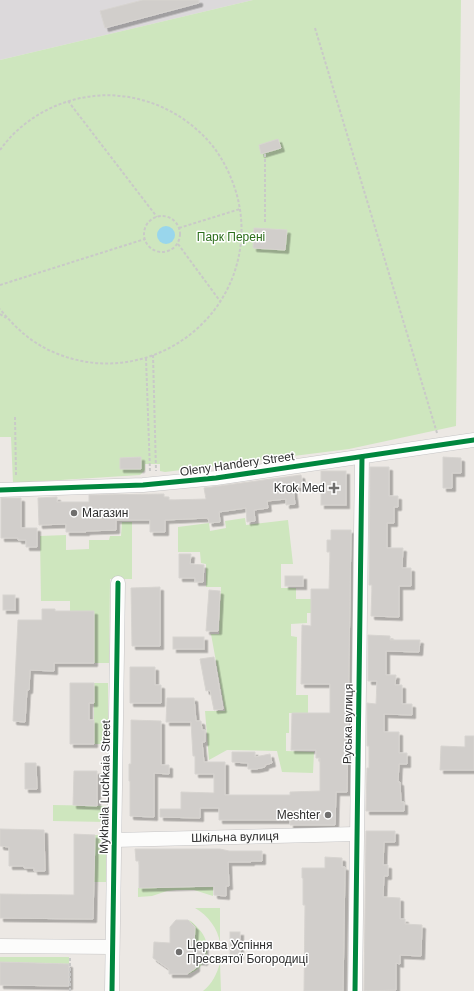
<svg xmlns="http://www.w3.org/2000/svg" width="474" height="991" font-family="Arial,sans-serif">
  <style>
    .industrial { fill: #dcd9db }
    .green { fill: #cee6be }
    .water { fill: #99d6ec }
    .building { fill: #d1cecb; stroke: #d7d4d0; filter: url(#shadow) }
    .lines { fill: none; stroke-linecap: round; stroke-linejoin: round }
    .minor-casing { stroke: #c5c4c5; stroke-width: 15 }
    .path { stroke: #c9c9c8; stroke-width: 2; stroke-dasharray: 3 2; stroke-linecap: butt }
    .minor { stroke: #fcfcfb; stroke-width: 14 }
    .cycleway-casing { stroke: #fff; stroke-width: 8 }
    .cycleway { stroke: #00873e; stroke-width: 5 }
    .poi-dot { fill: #706f6e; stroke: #fff; stroke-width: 1.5 }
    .labels { text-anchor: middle; stroke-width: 3; stroke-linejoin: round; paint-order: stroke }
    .park-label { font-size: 12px; fill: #2c6e1b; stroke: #fff }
    .street-label { font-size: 12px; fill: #2e2e2e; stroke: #fff }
    .poi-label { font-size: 12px; fill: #2e2e2e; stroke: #fff; text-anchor: end }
  </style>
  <defs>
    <filter id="shadow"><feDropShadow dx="3.5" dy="3.5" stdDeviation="0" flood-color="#0004"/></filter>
  </defs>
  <rect width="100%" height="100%" fill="#ece8e4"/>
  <path class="industrial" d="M0,0H253L0,60Z"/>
  <g class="green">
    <path d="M253,0H461L456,426L349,449L165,472L160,471V464H145V470L140,475L13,483L11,437H0V60Z"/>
    <path d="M245,518L246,525L288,520L293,564H281V588H296V599H311V613H307V623L291,624V636L297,637L296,695H308V713H289V733H286V751L314,752L313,773L282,772L277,751L227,750L209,760L205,711H225L211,634H219L221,587H206V564L201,563L200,552H178V527L209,523L210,531L226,528L225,521Z"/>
    <path d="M122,522H132V579H110L109,663H94V611H70V601H41L40,536L66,535V550L89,549V540H109L110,536H121Z"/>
    <rect x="94" y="683" width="14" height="61"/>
    <path d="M53,805L107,806V822L53,821Z"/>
    <path d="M95,835H106V882H94Z"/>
    <path d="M213,887V896L194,890H176L167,891L152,896L138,897V888Z"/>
    <path d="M195,908H220V943C218,929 208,915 195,908Z"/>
    <path d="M188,920C192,921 194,924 198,928C213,943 210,967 188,974V971L196,968V961L204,962L205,945L194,944L195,927Z"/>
    <path d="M0,957H69V964L0,962Z"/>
    <path d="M220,963L221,991H203C212,984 217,974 220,963Z"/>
  </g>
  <circle class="water" cx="166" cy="235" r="9"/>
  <g class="building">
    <path d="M143,0H199V3L105,28L100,11Z"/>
    <path d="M278,139L281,148L261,154L259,145Z"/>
    <path d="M254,228L287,230L285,250L253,248Z"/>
    <path d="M141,457V469H120V458Z"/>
    <path d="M443,457L461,458V473H452V488H443Z"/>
    <path d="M370,467H389V496H398V507H394V523H387V548H403L402,568H411V586H399V617L371,616L372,585H369Z"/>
    <rect x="321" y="471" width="25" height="34"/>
    <path d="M301,475L303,487L293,488L295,504L286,505V499L267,501L268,508L254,510L255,521L247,522L246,508L219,512L220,522L209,523L208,518L165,520V532H150V520H116V530L86,531V532H66V524L39,525L38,498L57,497V502H89V495L164,494V497H169V500L206,499L204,488Z"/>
    <path d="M1,498H21V528H37V547H26V540H18V538H1Z"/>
    <path d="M331,530H351L347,792H336L335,825H290V820H219V808H200V818L160,817V809H181V792L214,793V774H195V756H193L191,722H166L167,698H194L196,721H201L202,730H205V742H202L204,762H225V795H290V792L320,791V758H316V750H291L292,713H330V684H301L302,625L311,626V589H329L330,552H327V540H331Z"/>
    <path d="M179,554H191L190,564L204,565L203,582H195V578H179Z"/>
    <rect x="285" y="576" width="18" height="10"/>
    <path d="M160,587V646H132L131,588Z"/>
    <path d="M209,590L220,591L218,631H206Z"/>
    <rect x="3" y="595" width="12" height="15"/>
    <path d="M42,609H55V611H94V663H54V671L30,670L29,690H27L25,722L13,721L18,620H42Z"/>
    <path d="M368,635L390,636V640H420L419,652L386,651V675H396L395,685H402V704H412V715L384,714V732H399V753H407V764H399L398,782H400L401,802H404V811H366L367,768H369V746H367V703L376,704L377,681H368Z"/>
    <rect x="173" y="637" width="31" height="12"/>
    <path d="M214,657L223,709L214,710L210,690L206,691L200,659Z"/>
    <path d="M130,667H155V685H161V703H130Z"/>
    <path d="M70,683H94V703H89V720H94V744H70Z"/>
    <path d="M131,720L161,721V765H169V774L154,773V817L130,816V781H129V764H131Z"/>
    <path d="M465,736H474V770H440L441,746L465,747Z"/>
    <path d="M232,752H255V757L270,754L272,763L265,765V767L256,769H248V763L232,762Z"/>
    <path d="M25,763H36L37,789H25Z"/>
    <path d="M74,771H97V806L73,805Z"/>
    <path d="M0,829L44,830L45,871H34V868H24V866H9V847L0,846Z"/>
    <path d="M366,831H395V842H384L383,865H388V876H384L383,897L400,898V919H405V924L422,925L421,956L400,955V964L396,963V990L364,991Z"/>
    <path d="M74,834L95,835L93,919L0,918V894L74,895Z"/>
    <path d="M135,849H220L229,851H262V861H251V862H228L229,886H226V896L214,895V886L139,888V861H136Z"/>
    <path d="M325,857L342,858V867H345L343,991H304L305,905H303V878H302V868H325Z"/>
    <path d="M176,920H188L195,927L194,944L205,945L204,962L196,961V968L187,974H169V969L153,958L154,942L170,943V927Z"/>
    <rect x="230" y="932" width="10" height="24"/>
    <path d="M0,962L69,964V986L0,985Z"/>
  </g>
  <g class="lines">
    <g class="minor-casing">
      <g id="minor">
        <path d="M0,490L143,485L216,478L474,440"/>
        <path id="s1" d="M114,840L356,834"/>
        <path d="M0,946L112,947"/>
        <path d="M112,991L118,583"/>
        <path d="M355,991L362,457"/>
      </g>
    </g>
    <g class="path">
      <path d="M315,28L437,433"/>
      <path d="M68,101L157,217"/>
      <path d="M0,150C27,112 75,91 121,96C158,100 192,119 215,149C234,176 244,208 241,241C233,330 141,387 58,354C34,345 16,329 0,309"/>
      <circle cx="162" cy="234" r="18"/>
      <path d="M265,222V154"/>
      <path d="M179,228L240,209"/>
      <path d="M178,244L220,301"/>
      <path d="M0,285L145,239"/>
      <path d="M0,314L6,318"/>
      <path d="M153,355L156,471"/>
      <path d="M146,358L150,471"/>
      <path d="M15,417L16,476"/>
      <path d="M70,991V958"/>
    </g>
    <use href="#minor" class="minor"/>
    <g class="cycleway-casing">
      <g id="cycleway">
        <path d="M0,490L143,485L216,478L474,440"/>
        <path d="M112,991L118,583"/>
        <path d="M355,991L362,457"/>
      </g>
    </g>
    <use href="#cycleway" class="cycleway"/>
  </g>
  <g class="poi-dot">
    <path d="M332 482h4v4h4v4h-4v4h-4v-4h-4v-4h4z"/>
    <circle cx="74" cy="513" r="4"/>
    <circle cx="328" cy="815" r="4"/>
    <circle cx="179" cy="952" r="4"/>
  </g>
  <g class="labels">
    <g class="park-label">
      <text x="231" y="241">Парк Перені</text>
    </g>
    <g class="street-label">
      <text transform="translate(237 464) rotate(-8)" y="4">Oleny Handery Street</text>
      <text transform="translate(348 724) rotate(-89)" y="4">Руська вулиця</text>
      <text transform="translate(105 787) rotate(-89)" y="4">Mykhaila Luchkaia Street</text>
      <text dy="4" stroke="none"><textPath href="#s1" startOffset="121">Шкільна вулиця</textPath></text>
    </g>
    <g class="poi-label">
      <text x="325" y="492">Krok Med</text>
      <text x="82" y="517" text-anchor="start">Магазин</text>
      <text x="320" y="819">Meshter</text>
      <text x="187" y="949" text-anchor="start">Церква Успіння<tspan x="187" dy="14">Пресвятої Богородиці</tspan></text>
    </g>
  </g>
</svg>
